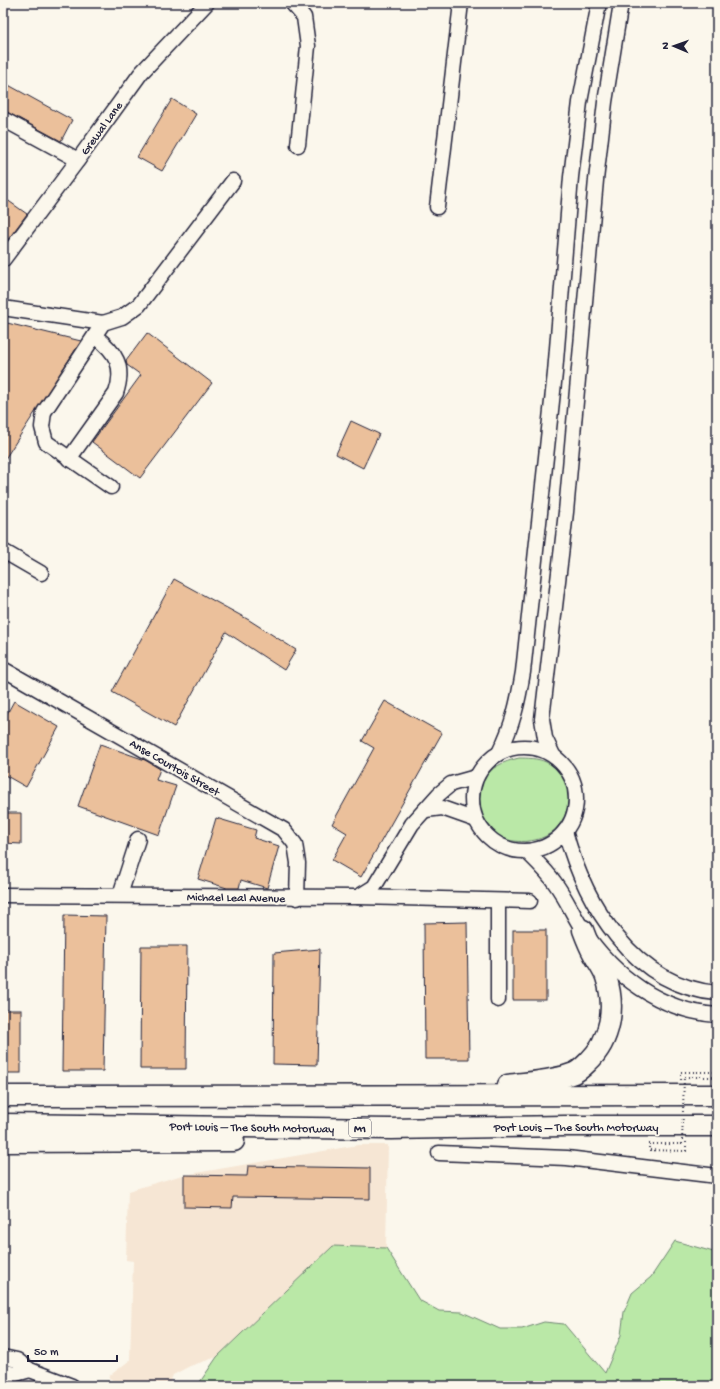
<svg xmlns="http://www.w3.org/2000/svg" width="720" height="1389" font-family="'Gochi Hand',sans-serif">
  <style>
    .built { fill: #f6e6d4 }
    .green { fill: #bae8a7; stroke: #6e8571 }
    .building { fill: #ebc09b; stroke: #22223b }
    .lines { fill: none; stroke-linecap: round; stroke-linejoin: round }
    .minor-casing { stroke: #22223b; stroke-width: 17 }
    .highway-casing { stroke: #22223b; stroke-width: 23 }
    .path { stroke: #22223b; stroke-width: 2; stroke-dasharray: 1 3; stroke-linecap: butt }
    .minor { stroke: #fbf7ec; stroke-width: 14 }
    .highway { stroke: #fbf7ec; stroke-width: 20 }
    .path-bridge { stroke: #22223b; stroke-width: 2; stroke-dasharray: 1 3; stroke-linecap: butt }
    .labels { text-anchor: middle; stroke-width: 4; stroke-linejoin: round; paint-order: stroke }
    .shield { fill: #fbf7ec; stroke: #636270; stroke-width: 1 }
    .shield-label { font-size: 11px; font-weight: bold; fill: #22223b }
    .street-label { font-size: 12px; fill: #22223b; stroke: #fbf7ec }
  </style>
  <rect width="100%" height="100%" fill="#fbf7ec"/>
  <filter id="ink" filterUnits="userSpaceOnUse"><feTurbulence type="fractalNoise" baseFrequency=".025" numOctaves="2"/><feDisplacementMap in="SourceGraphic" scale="8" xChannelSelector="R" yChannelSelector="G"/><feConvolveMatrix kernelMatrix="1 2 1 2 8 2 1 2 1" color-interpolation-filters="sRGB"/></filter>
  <g filter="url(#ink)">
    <path class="built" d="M358,1145H388L386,1248L333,1246L217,1357L190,1366L173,1375L168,1386H121L108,1377L130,1360L133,1261L126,1260L128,1191L179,1176Z"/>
    <g class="green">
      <path d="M519,758C527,758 537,758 546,762C551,764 556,769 560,773C579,796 565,834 535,840C526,842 517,842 508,840C497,838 485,827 482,817C470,784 487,765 519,758Z"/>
      <path d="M675,1241L717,1253V1386H196L200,1382L217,1357L333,1246L386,1248L419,1300L439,1311L462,1312L500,1329H522L544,1322L564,1324L605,1373L621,1335L624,1312L632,1293L651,1277Z"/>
    </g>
    <g class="building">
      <path d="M3,82L72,120L61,141L3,110Z"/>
      <path d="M172,99L196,114L162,171L137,157Z"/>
      <path d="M3,197L27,214L3,246Z"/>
      <path d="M3,322L81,341L3,462Z"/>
      <path d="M147,333L212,383L140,478L92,442L141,375L127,365L126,361Z"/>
      <path d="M351,421L379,434L363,468L336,454Z"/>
      <path d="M174,579L249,620L296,650L284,670L226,632L174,727L112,692Z"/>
      <path d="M14,701L59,727L26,787L3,774V721Z"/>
      <path d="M385,701L442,733L361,877L332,860L347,833L332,824L374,748L362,741Z"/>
      <path d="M100,744L145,760L160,769L156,780L176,786L159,835L78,806Z"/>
      <path d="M3,813H21V844L3,843Z"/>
      <path d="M216,818L256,830L254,838L279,846L267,888L241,880L239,888H227L198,879Z"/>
      <path d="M64,915L106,916L103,1071H62Z"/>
      <path d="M467,922L469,1059H425L424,923Z"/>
      <rect x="513" y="930" width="33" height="70"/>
      <path d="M141,946H187L186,1069H140Z"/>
      <path d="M320,949L317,1065L273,1064L274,953Z"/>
      <rect x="3" y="1010" width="18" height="63"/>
      <path d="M248,1166L370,1168V1199L233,1197L232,1208L184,1207V1175L247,1176Z"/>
    </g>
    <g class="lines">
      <g class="minor-casing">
        <g id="minor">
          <path d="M292,3L304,17L308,46L298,145"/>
          <path d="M3,119L78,160"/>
          <path d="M437,207L461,3"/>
          <path d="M3,260L78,160L141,73L207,3"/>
          <path d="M3,308L103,323L122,317L139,305L233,181"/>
          <path d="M103,323L44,412L42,427L46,442L111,487"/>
          <path d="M69,459L116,393C125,366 116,352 95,336"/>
          <path d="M3,551L41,573"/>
          <path d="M3,669L284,830L295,844L298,863L297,898"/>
          <circle cx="524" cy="799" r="52"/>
          <path d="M499,753C513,725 518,702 523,672L555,373L571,177L580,102L599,3"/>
          <path d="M553,755L545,738L542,719L566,512L596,180L605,102L621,3"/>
          <path d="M426,810L442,808L476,820"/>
          <path d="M565,831C585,904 633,986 717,993"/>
          <path d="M526,851C536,861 547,871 555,883C566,898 573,915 583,930C614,976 660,1011 717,1015"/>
          <path d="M3,895L358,897L530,901"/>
          <path d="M120,895L138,839"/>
          <path d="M358,897L374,887L412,824L439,794L451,784L476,777"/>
          <path d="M498,901V1000"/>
          <path d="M439,1153L567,1158L717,1176"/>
          <path d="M3,1357L17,1360L30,1370L72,1386"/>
          <path d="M3,1372L16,1374L30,1370"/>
        </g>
      </g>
      <g class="highway-casing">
        <g id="highway">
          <path d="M508,1085C529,1082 554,1081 574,1073C579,1071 584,1066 588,1062C611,1040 616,1007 606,977C603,968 597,961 593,953C589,946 586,938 583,930"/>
          <path d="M3,1096L717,1095"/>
          <path d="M3,1124L391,1129L565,1126H717"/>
          <path d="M3,1142L234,1141"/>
        </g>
      </g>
      <g class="path">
        <path d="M684,1077H717"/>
        <path d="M681,1080V1072H717"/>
        <path d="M682,1144H649V1150L686,1151V1142"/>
      </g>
      <use href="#minor" class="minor"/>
      <use href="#highway" class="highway"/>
      <path class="path-bridge" d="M682,1144L684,1077"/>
    </g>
  </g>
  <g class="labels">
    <rect class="shield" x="349" y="1119" width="22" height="18" rx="3"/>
    <g class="shield-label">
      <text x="360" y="1132">M1</text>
    </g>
    <g class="street-label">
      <text transform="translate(101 128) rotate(-54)" y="4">Grewal Lane</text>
      <text transform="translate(175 767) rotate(30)" y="4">Anse Courtois Street</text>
      <text transform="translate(236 897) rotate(1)" y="4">Michael Leal Avenue</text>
      <text transform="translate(252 1127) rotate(1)" y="4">Port Louis – The South Motorway</text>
      <text x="576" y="1131">Port Louis – The South Motorway</text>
    </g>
  </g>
  <rect width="720" height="1389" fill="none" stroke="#fbf7ec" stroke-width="16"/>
  <rect x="8" y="8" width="704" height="1373" fill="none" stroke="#22223b" stroke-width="1.5" filter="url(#ink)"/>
  <g transform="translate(674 46) rotate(272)" stroke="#fbf7ec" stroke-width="3" paint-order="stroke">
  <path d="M0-3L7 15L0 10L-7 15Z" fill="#22223b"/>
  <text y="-6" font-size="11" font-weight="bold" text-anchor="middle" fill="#22223b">N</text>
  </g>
  <path d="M28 1355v6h89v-6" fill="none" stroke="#22223b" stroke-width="2"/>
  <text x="34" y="1355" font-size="12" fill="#22223b" stroke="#fbf7ec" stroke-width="3" paint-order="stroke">50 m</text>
</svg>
